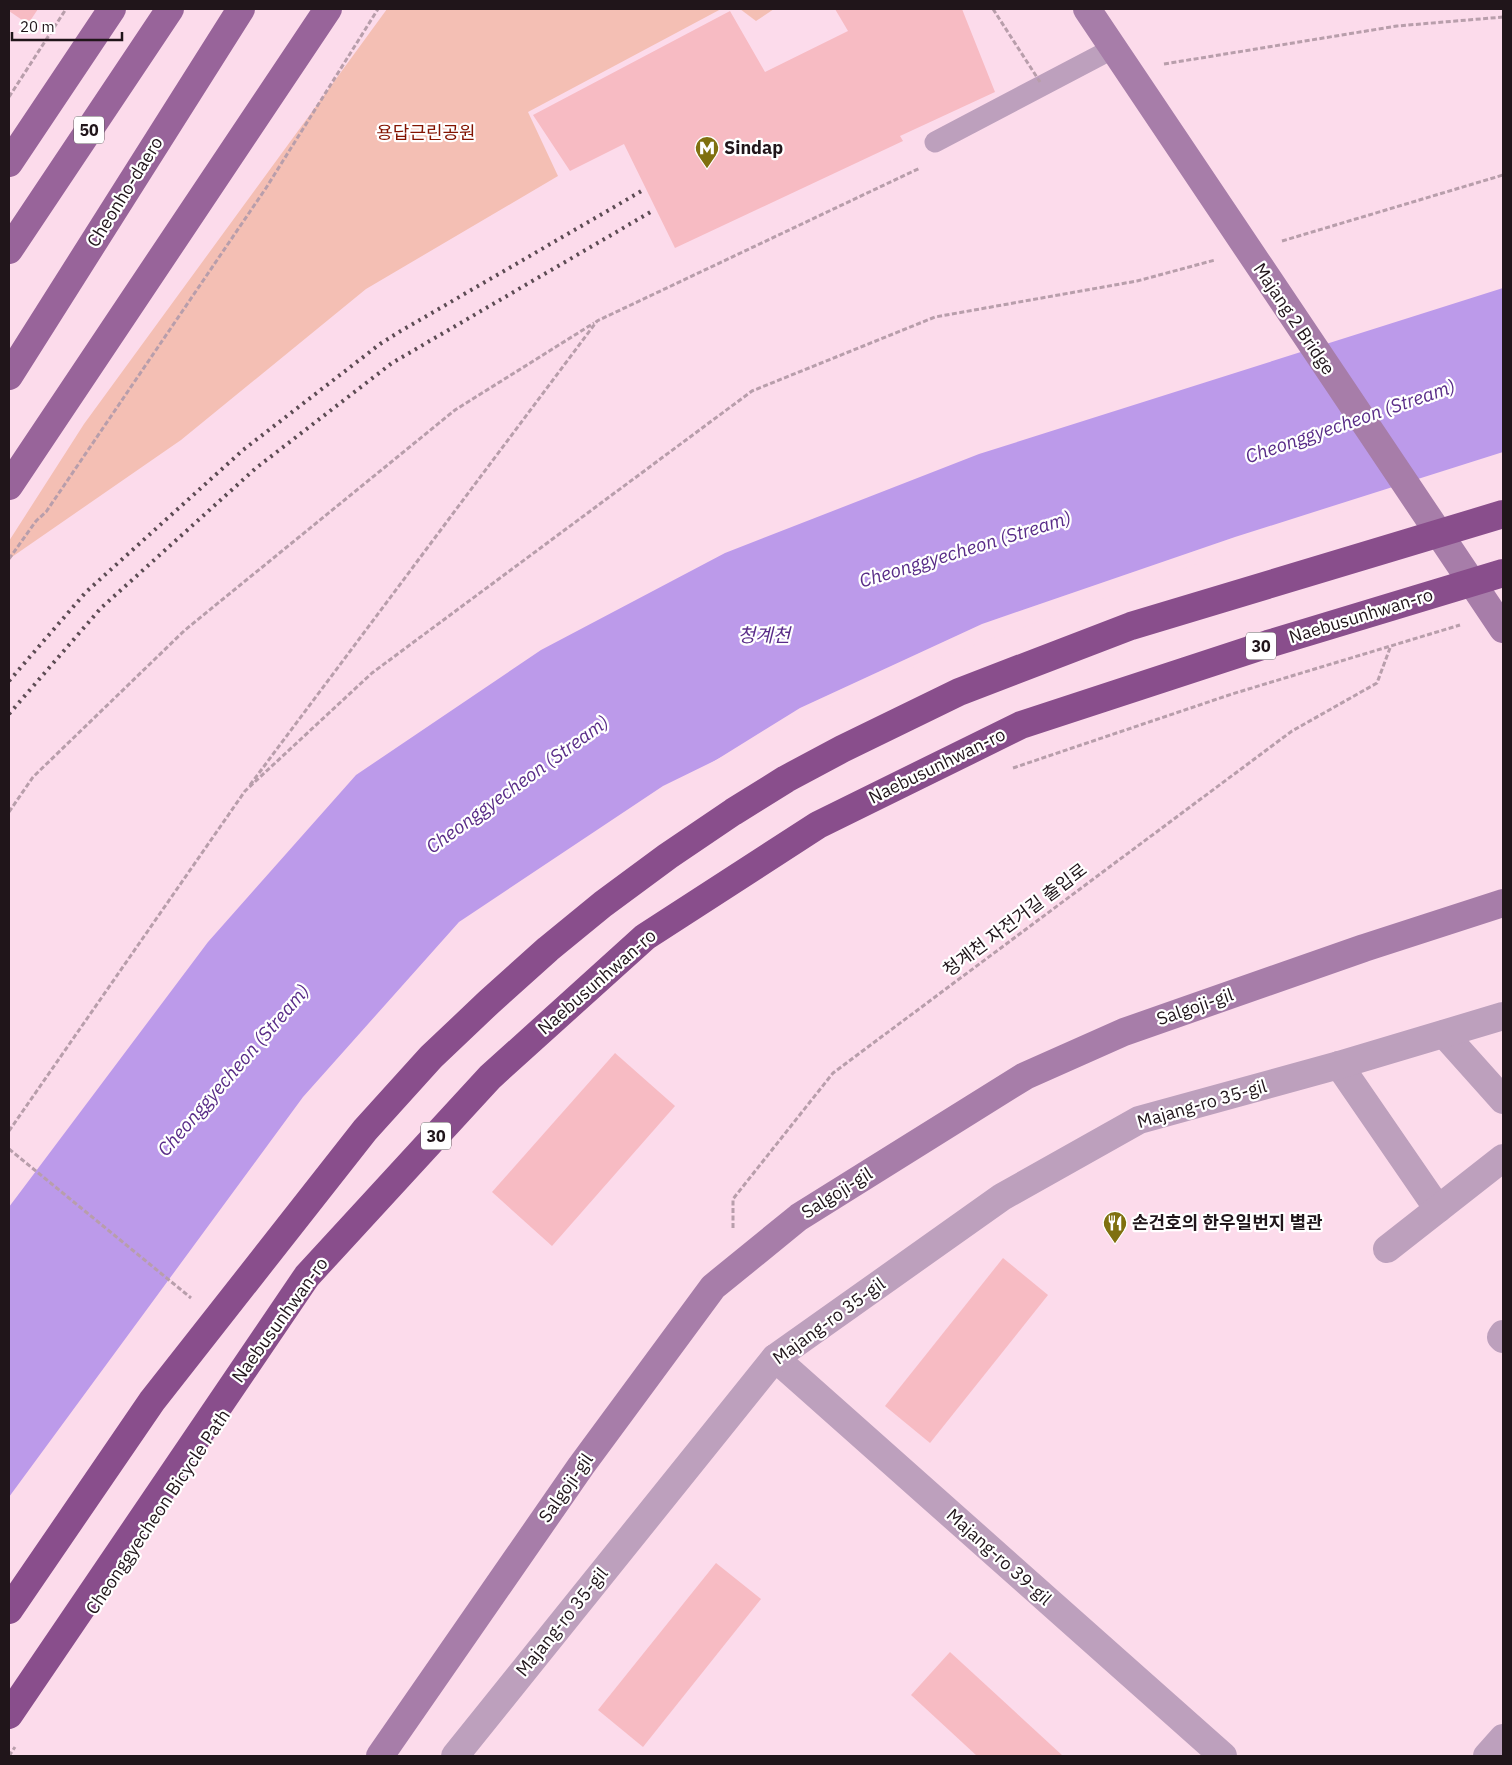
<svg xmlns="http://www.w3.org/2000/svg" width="1512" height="1765" font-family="'IBM Plex Sans','Noto Sans KR',sans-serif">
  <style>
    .green { fill: #f4bfb4 }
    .water { fill: #bc9aea }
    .pier { fill: #fcdbeb }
    .building { fill: #f7bbc3 }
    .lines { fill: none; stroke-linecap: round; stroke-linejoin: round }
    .path { stroke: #b89eab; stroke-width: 3; stroke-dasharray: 5 2.5; stroke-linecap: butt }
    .lane { stroke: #bda0bd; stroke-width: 21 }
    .street { stroke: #bda0bd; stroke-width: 28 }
    .secondary { stroke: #a77da9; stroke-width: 28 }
    .primary { stroke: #98649a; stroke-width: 28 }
    .rail { stroke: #5c4b53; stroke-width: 4; stroke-dasharray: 2.5 5; stroke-linecap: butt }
    .path-bridge { stroke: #b89eab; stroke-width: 3; stroke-dasharray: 5 2.5; stroke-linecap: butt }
    .secondary-bridge { stroke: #a77da9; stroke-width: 28 }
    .highway-bridge { stroke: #894e8c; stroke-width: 28 }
    .labels { text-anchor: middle; stroke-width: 4.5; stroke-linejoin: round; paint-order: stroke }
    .shield { fill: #fff; stroke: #635b5f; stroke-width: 1 }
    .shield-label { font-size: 16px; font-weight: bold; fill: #20151a }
    .park-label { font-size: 18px; fill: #821300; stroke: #fff }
    .poi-label { font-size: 18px; font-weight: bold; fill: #20151a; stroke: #fff; text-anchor: start }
    .street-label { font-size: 18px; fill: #20151a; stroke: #fff }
    .water-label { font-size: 19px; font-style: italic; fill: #592c88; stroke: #fff }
  </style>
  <rect width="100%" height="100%" fill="#fcdbeb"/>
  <g class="green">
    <path d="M387,9H721L528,112L558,176L366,289L181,440L9,559V541L84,424Z"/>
    <path d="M740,9H774L756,21Z"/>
  </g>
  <path class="water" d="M1503,288V455L1391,490L902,669L663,786L459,922L303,1097L9,1497V1207L208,942L356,775L541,650L725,553L979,454Z"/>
  <path class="pier" d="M1503,452V457L1392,493L903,671L700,770L800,708L982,624L1235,537Z"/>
  <g class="building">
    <path d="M9,9H38L28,24L9,11Z"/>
    <path d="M835,9H962L995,92L900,136L903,141L675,248L624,144L570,171L533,115L730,11L765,72L848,31Z"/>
    <path d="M615,1053L675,1106L552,1246L492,1192Z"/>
    <path d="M1003,1258L1048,1295L930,1443L885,1406Z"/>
    <path d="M716,1563L761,1599L643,1747L598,1710Z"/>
    <path d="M950,1652L1063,1756H977L911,1695Z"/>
  </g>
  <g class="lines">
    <g class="path">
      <path d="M1164,64L1397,26L1503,17"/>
      <path d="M9,97L66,9"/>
      <path d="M1282,241L1503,175"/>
      <path d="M9,559L36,521L46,512L266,188L378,9"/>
      <path d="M1013,768L1232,694L1460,625"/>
      <path d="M250,785L597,321L920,168"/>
      <path d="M9,812L33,777L185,630L455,410L594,323"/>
      <path d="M9,1131L245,791L372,673L752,391L935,317L1137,281L1215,260"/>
      <path d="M9,1149L191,1298"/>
      <path d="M733,1228V1199L833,1073L1292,731L1377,683L1390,648"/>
      <path d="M9,1756L15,1747"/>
    </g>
    <path class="lane" d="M935,142L1112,49"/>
    <g class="street">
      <path d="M1444,1034L1503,1100"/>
      <path d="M1339,1065L1438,1209"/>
      <path d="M1387,1249L1503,1158"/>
      <path d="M1503,1334L1501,1337L1503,1339"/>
      <path d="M775,1358L1223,1756"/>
      <path d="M455,1756L775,1358L1002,1197L1139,1120L1339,1065L1503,1016"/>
      <path d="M1487,1756L1503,1738"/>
    </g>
    <path class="secondary" d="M380,1756L581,1466L713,1287L799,1217L1025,1076L1124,1032L1364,948L1503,903"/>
    <g class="primary">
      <path d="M9,163L112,9"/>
      <path d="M9,250L170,9"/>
      <path d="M9,376L241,9"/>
      <path d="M9,486L328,9"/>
    </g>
    <g class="rail">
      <path d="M9,681L86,592L243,450L380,344L399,332L645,189"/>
      <path d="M9,714L101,608L256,468L392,363L654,210"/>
    </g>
    <path class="path-bridge" d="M993,9L1040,82"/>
    <path class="secondary-bridge" d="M1087,9L1503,629"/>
    <g class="highway-bridge">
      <path d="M9,1610L152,1401L365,1130L431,1057L489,1002L548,949L603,904L668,856L733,812L786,779L842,749L959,692L1131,626L1503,514"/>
      <path d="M9,1715L307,1276L490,1077L645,937L818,825L1021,725L1268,644L1503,573"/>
    </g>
  </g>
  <defs>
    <g id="metro-pin" transform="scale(1.25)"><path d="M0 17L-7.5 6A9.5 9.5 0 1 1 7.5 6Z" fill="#7f700f" stroke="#fff"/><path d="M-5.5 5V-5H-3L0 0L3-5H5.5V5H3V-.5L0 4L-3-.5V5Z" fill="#fff"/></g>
    <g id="restaurant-pin" transform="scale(1.25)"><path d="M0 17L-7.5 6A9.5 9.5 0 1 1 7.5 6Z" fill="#7f700f" stroke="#fff"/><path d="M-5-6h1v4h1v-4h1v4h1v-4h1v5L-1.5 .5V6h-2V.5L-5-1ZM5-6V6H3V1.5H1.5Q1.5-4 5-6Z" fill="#fff"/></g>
  </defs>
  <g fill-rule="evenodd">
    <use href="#metro-pin" x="707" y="148"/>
    <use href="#restaurant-pin" x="1115" y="1223"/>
  </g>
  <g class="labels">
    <g class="shield">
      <rect x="74" y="116.5" width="30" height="27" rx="4"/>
      <rect x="1246" y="632.5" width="30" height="27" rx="4"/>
      <rect x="421" y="1122.5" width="30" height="27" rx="4"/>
    </g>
    <g class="shield-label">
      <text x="89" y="136">50</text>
      <text x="1261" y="652">30</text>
      <text x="436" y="1142">30</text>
    </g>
    <g class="park-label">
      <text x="426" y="139">용답근린공원</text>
    </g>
    <g class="poi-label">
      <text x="724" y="154">Sindap</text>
      <text x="1132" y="1229">손건호의 한우일번지 별관</text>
    </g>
    <g class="street-label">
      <text transform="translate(125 192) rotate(-58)" y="6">Cheonho-daero</text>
      <text transform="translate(1294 319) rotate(56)" y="6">Majang 2 Bridge</text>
      <text transform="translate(1361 616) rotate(-17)" y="6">Naebusunhwan-ro</text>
      <text transform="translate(937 766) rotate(-26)" y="6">Naebusunhwan-ro</text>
      <text transform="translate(1015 920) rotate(-37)" y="6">청계천 자전거길 출입로</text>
      <text transform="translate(597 982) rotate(-41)" y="6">Naebusunhwan-ro</text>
      <text transform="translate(1195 1007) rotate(-19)" y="6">Salgoji-gil</text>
      <text transform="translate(1202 1104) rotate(-16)" y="6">Majang-ro 35-gil</text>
      <text transform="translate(837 1193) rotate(-32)" y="6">Salgoji-gil</text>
      <text transform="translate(280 1320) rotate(-54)" y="6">Naebusunhwan-ro</text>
      <text transform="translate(829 1321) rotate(-36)" y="6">Majang-ro 35-gil</text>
      <text transform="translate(566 1488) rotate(-55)" y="6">Salgoji-gil</text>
      <text transform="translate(158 1512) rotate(-56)" y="6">Cheonggyecheon Bicycle Path</text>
      <text transform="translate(999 1557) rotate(42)" y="6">Majang-ro 39-gil</text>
      <text transform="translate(562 1622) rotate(-51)" y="6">Majang-ro 35-gil</text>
    </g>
    <g class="water-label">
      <text transform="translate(1350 421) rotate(-19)" y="7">Cheonggyecheon (Stream)</text>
      <text transform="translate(965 549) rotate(-17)" y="7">Cheonggyecheon (Stream)</text>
      <text x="764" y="642">청계천</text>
      <text transform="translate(517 784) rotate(-36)" y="7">Cheonggyecheon (Stream)</text>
      <text transform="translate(233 1070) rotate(-49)" y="7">Cheonggyecheon (Stream)</text>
    </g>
  </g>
  <rect width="1512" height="1765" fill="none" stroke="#20151a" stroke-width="20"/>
  <path d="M12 32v8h110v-8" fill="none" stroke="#20151a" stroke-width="2.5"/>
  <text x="20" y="32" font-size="15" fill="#20151a" stroke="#ffffff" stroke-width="4" paint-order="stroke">20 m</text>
</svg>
